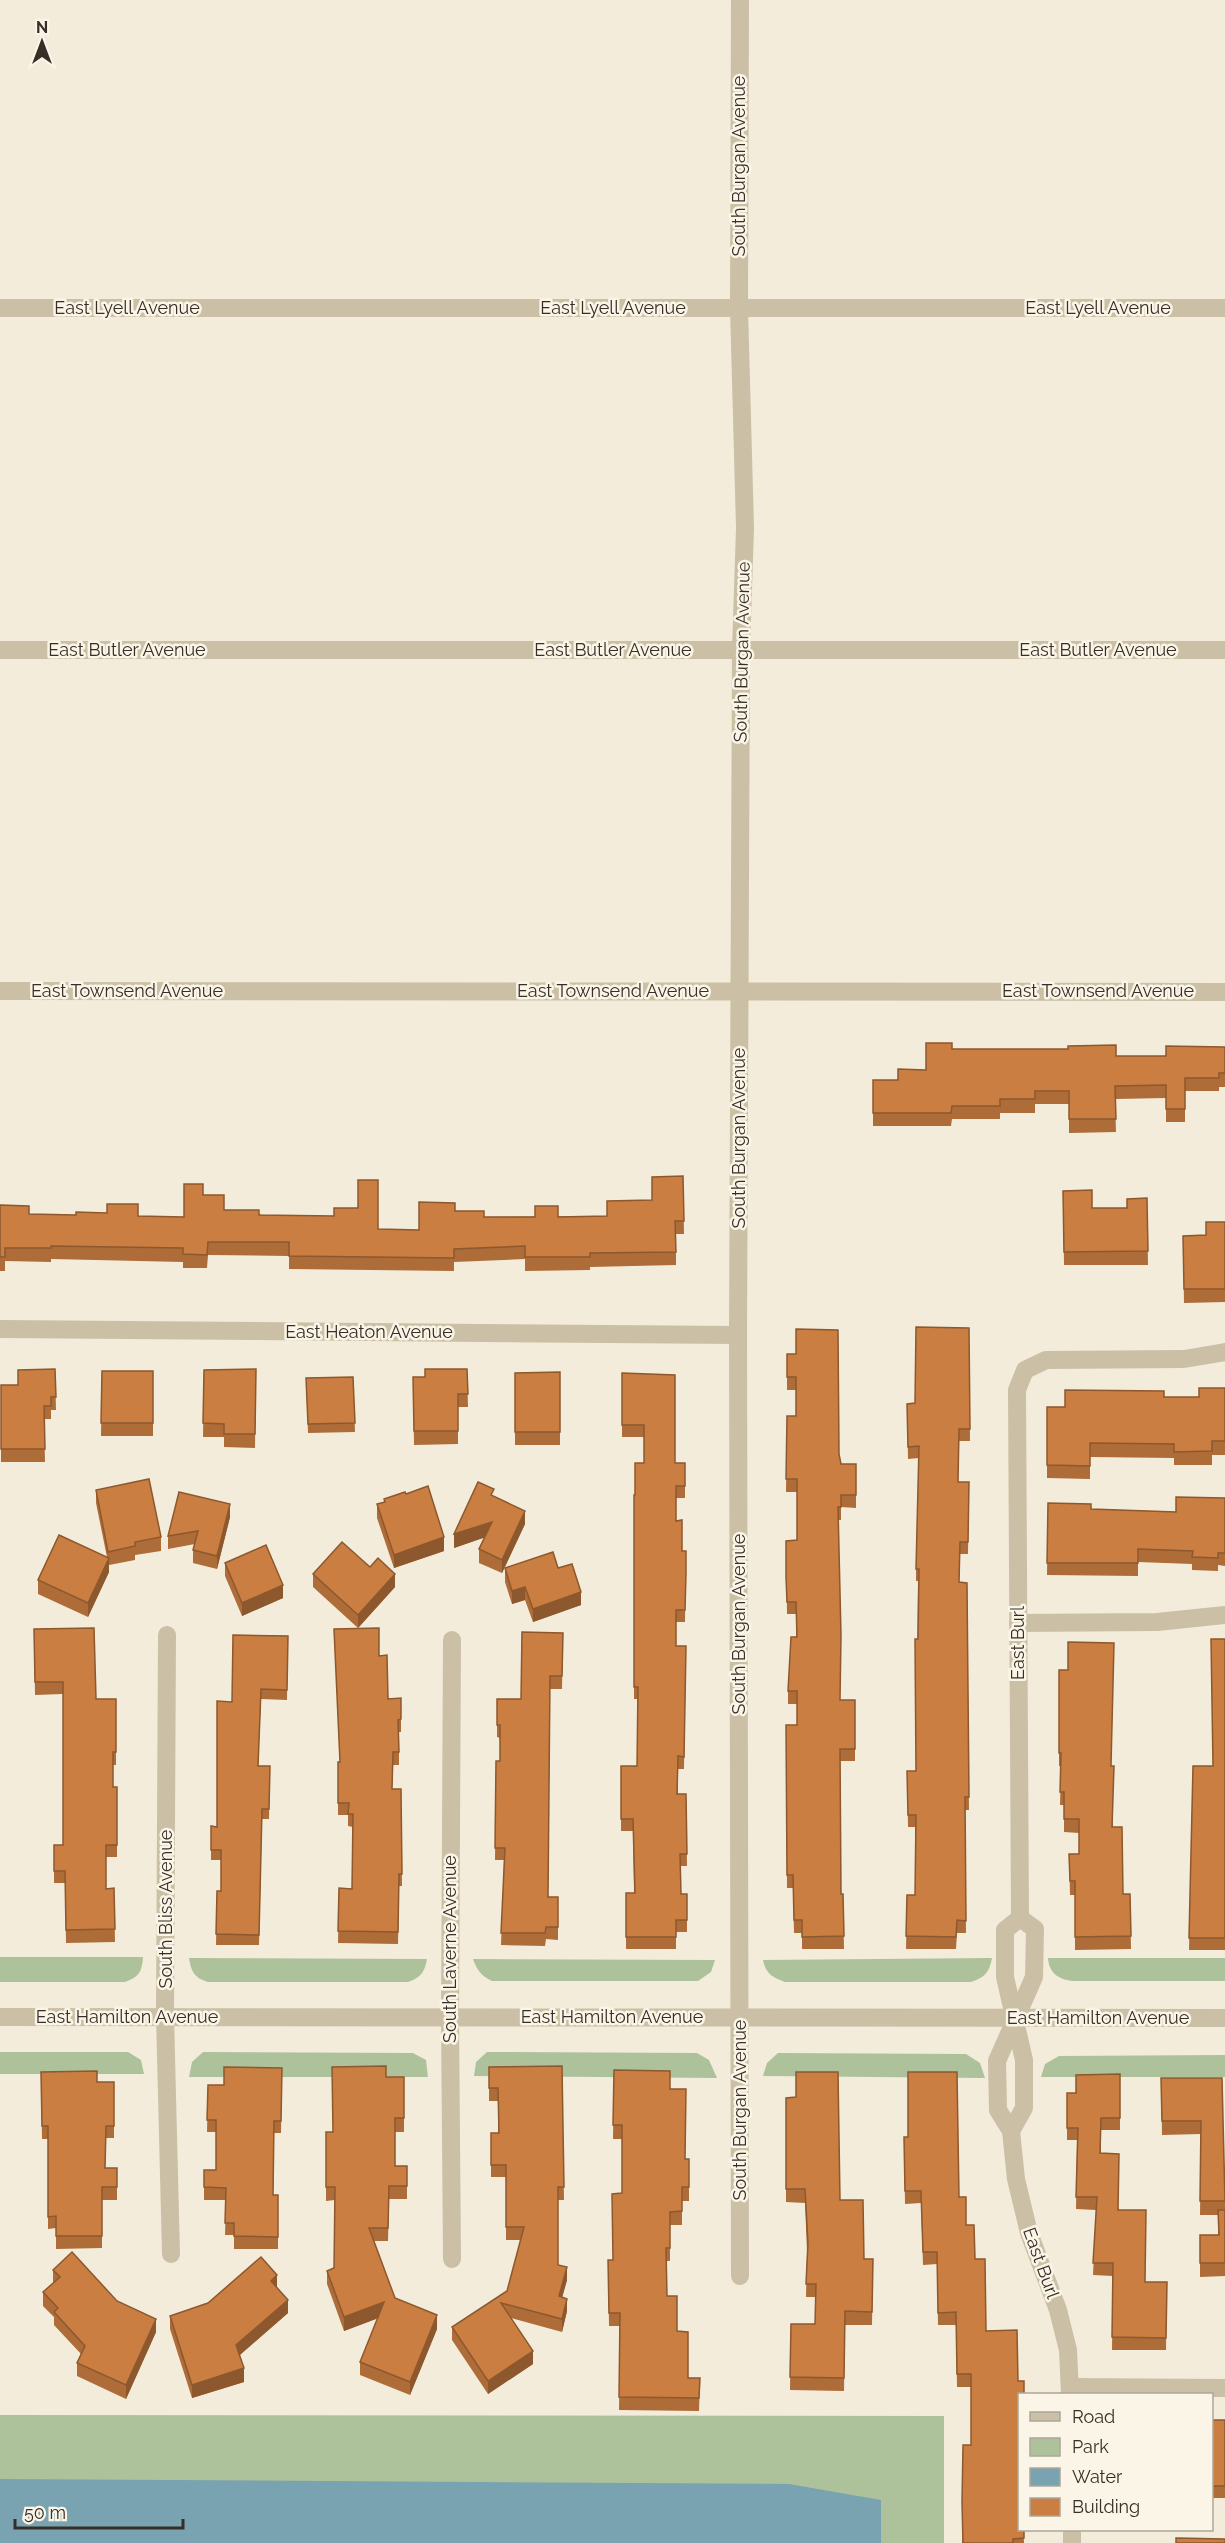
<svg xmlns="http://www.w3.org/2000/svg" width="1225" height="2543" font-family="Raleway,sans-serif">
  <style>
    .green { fill: #adc29a }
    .water { fill: #79a3b1 }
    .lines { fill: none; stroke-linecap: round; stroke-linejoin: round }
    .minor { stroke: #cbbfa6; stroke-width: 18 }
    .wall { fill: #ae6c38 }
    .shaded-wall { fill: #8d582e }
    .building { fill: #ca7e41; stroke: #8d582e; stroke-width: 1.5 }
    .labels { text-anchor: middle; stroke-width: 5; stroke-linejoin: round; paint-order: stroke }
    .street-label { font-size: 18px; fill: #372f27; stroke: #faf5e7 }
  </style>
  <rect width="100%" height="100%" fill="#f3ecdb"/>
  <g class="green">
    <path d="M0,1957H143C142,1972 139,1977 125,1982H0Z"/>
    <path d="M189,1958L427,1959C425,1972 420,1978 408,1982H208C194,1978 191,1971 189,1958Z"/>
    <path d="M992,1958C989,1973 985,1977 971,1982H785C772,1977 766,1974 763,1960Z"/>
    <path d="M1048,1958H1225V1981H1072C1058,1979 1049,1973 1048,1958Z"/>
    <path d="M473,1959L715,1960L711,1972L698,1981H492C481,1976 477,1970 473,1959Z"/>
    <path d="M0,2052H128L141,2060L144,2074H0Z"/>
    <path d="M203,2052L413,2053L426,2060L428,2077H189L192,2062Z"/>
    <path d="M487,2052L697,2053L709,2060L717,2078L474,2076L476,2062Z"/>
    <path d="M778,2053L966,2054L980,2063L985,2078L763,2076L767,2063Z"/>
    <path d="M1225,2055V2077H1041L1045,2064L1059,2056Z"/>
    <path d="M0,2415L944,2416V2543H0Z"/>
  </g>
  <path class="water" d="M0,2479L789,2484L881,2500V2543H0Z"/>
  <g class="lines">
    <g class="minor">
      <path d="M740,0L739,308L745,528L741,650L738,1335L740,2276"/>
      <path d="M0,308H1225"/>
      <path d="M0,650H1225"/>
      <path d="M0,991L1225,992"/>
      <path d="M0,1329L738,1335"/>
      <path d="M1018,1623L1157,1622L1225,1615"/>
      <path d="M167,1635L165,2016L171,2254"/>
      <path d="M1020,1918L1017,1390L1025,1370L1046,1360L1184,1359L1225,1352"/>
      <path d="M1020,1918L1035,1929L1034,1977L997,2061L998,2110L1011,2131L1016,2179L1029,2233L1058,2310L1068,2350L1070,2394"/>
      <path d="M0,2017L1225,2018"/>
      <path d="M1011,2131L1024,2108V2060L1005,1977V1930L1020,1918"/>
      <path d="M452,2259L450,2017L452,1640"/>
      <path d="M1070,2387L1225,2388"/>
      <path d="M1072,2530V2543"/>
    </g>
  </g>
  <g class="wall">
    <path d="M1225,1047V1087H1219V1091H1185V1122H1166V1098L1115,1099L1116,1132L1069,1133V1104H1035V1113H1000V1119H952L951,1126H873V1080H898L926,1070L952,1049L1116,1056H1166Z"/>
    <path d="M683,1176L684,1234H676V1265L590,1267V1270L525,1271V1259L454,1262V1271L289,1269V1256L208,1255L207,1268H183V1262L51,1259V1262L5,1261V1271H0V1205L29,1214L184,1217L203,1195L224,1210L378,1229L419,1230L455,1211L484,1217L607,1216L652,1200Z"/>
    <path d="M1063,1191L1092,1208H1127L1147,1198L1148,1265H1064Z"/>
    <path d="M1225,1222V1302L1184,1303L1183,1236L1206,1235Z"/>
    <path d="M969,1328L970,1441H959L958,1482H969L968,1554H960L959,1582L967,1583L969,1810H965L966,1933H957L956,1949H906L907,1895H915V1827H908L907,1771H916L918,1581H916V1569L919,1458L908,1459L907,1404L915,1403Z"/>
    <path d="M787,1354L839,1454L841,1464H856V1508L841,1507V1520H838L840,1700H855V1761H840L841,1894H843L844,1949H802V1933H794L793,1888H787L786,1725H797V1704H788V1691L796,1637V1614H787L786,1541L797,1540V1492H786L787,1416H796V1390H787Z"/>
    <path d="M55,1369L56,1410H51V1419H44L45,1462H1V1385H18Z"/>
    <path d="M256,1369L255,1448L224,1447V1437H203L204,1370Z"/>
    <path d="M467,1369L468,1407H458V1444L414,1445L413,1377H425Z"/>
    <path d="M102,1371H153V1436H101Z"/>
    <path d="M560,1372V1445H515V1373Z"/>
    <path d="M622,1373L675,1463L685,1486V1498H676V1521L682,1551H686L685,1622H676V1646H686L684,1769H678V1794H686L687,1866H681V1894H687V1932H676V1949H626V1893H634L633,1831H621V1766H637L638,1699H634V1495H635L644,1463V1437H622Z"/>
    <path d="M353,1377L355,1432L308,1433L306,1378Z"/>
    <path d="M1225,1388V1455H1212V1465H1174V1458L1090,1457V1479L1047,1478V1407H1065L1164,1397H1199Z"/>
    <path d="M96,1490L161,1537V1551L135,1555V1560L109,1565V1572L88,1617L38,1594V1580L107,1557L96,1503Z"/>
    <path d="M494,1496L525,1524L502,1573L479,1563V1549L485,1537L454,1548Z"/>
    <path d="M1225,1498V1566L1218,1565V1571L1192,1570V1564L1138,1562V1576L1047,1575L1048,1503L1091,1509L1176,1512Z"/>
    <path d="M384,1499L444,1551L394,1568L377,1518V1504L384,1502Z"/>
    <path d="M230,1517L217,1569L193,1563V1550L195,1544L168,1549V1536Z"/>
    <path d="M225,1563L283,1598L242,1616L225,1576Z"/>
    <path d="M370,1567L395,1587L358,1628L313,1587V1574Z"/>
    <path d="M505,1568H558L581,1605L533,1622L525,1600L512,1604L505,1582Z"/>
    <path d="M34,1629L96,1699H116V1765H113V1787H117V1857H106V1889L114,1888L115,1942L66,1943L65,1883H54V1845H63V1694L35,1695Z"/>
    <path d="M334,1629L379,1656L388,1699L401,1698V1732H399V1765H393L392,1789H401L402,1886H399L398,1944L338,1943L339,1888L352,1889L353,1827L348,1826V1815H338V1762H340Z"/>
    <path d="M563,1633L562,1689H550L548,1897H558V1940L546,1939L545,1946L501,1945L504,1860H495L496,1761H500V1738L497,1737V1699H521Z"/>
    <path d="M288,1636L287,1700L261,1699L258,1766L270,1776L269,1819H262L259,1945H216L217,1891H221V1860H211V1850L217,1827L232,1702Z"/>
    <path d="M1225,1639V1950H1189L1193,1766H1213Z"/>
    <path d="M1059,1670L1111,1766L1113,1827L1123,1894H1130L1131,1949L1075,1950V1895H1070L1069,1854H1079V1833L1064,1832V1805H1060L1061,1766H1059Z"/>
    <path d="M562,2066L564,2200H558V2265L567,2280L562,2297L567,2311L562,2332L511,2318L533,2364L488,2394L452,2340V2327L507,2291L521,2240H506V2177H491V2133H498V2101H489V2067Z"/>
    <path d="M282,2068L281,2133H274L273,2195H278V2249H234V2235H225L226,2200H204V2170H216V2132H207L208,2085H224Z"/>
    <path d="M614,2070L670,2089L685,2159H689V2201H682V2225H670V2261H666L667,2296L677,2331L688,2378H700L699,2411L619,2410L620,2326H609L608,2260H613L622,2193V2139H613Z"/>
    <path d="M41,2072L97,2082H114V2138H106L105,2168H117V2200H102V2248L56,2249V2228L48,2229V2139H42Z"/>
    <path d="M1120,2074V2130H1101V2153L1119,2210L1145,2282H1167L1166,2350H1112L1113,2276L1093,2275L1096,2210L1076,2209L1077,2140H1067V2093H1076Z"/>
    <path d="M386,2077H404V2132H395V2166H407V2199H389L388,2241H374L395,2298L437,2329L410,2395L360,2375V2362L378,2318L344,2331L327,2284V2271L334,2268L335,2200L326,2201V2132H333Z"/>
    <path d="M1161,2078H1222L1225,2201V2276L1200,2277V2235H1218V2215H1200L1201,2134L1162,2135Z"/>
    <path d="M786,2098L840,2200L864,2259H873L872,2325H845L844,2391L790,2390L791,2324H815L816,2297H806L807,2252L805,2203L786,2202Z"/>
    <path d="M904,2137L959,2197L975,2259L986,2331L1018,2381L1024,2543H962L971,2445V2387H957L956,2325H938L937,2264L923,2265L921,2203L905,2204Z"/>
    <path d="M53,2270L117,2301L156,2332L126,2399L77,2376V2363L81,2354L54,2325V2317L43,2306V2292L53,2283Z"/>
    <path d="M277,2288L288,2313L240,2355L244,2382L192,2398L170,2329V2316Z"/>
    <rect x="1212" y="2420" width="13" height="78"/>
  </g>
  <g class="shaded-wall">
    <path d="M230,1504V1517L217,1569V1556Z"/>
    <path d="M525,1511V1524L502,1573V1560Z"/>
    <path d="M492,1522V1535L454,1548V1534Z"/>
    <path d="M444,1537V1551L394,1568V1555Z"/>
    <path d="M109,1558V1572L88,1617V1603Z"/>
    <path d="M395,1574V1587L358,1628V1615Z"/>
    <path d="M283,1585V1598L242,1616V1603Z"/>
    <path d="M525,1587V1600L512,1604V1591Z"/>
    <path d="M581,1592V1605L533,1622V1609Z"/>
    <path d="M567,2267V2280L559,2309V2296Z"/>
    <path d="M277,2275V2288L271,2281Z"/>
    <path d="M567,2299V2311L562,2332V2319Z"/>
    <path d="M288,2300V2313L236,2358V2345Z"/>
    <path d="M384,2302V2316L344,2331V2317Z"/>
    <path d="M437,2315V2329L410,2395V2382Z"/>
    <path d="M156,2319V2332L126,2399V2385Z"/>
    <path d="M533,2351V2364L488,2394V2381Z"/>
    <path d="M244,2368V2382L192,2398V2385Z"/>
  </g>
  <g class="building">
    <path d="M926,1043H952V1049H1068V1046L1116,1045V1056H1166V1046L1225,1047V1073H1219V1078H1185V1109H1166V1085L1115,1086L1116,1119H1069V1091H1035V1099H1000V1106H952L951,1113H873V1080H898V1069L926,1070Z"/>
    <path d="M683,1176L684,1221H675L676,1252L590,1253V1257H525V1246L454,1249V1258L289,1256V1242H208L207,1255L183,1254V1248L51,1246V1248H5V1257H0V1205L29,1206V1214L76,1215V1212L107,1213V1204H138V1216L184,1217V1184H203V1195H224V1210H259V1215L334,1216V1208H358V1180H378V1229L419,1230V1202L455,1203V1211H484V1217H535V1206H558V1217L607,1216V1201L652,1200V1177Z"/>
    <path d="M1092,1190V1208H1127V1199L1147,1198L1148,1251L1064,1252L1063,1191Z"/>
    <path d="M1206,1222H1225V1289H1184L1183,1236L1206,1235Z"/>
    <path d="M916,1327L969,1328L970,1429H959L958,1482H969L968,1542H960L959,1582L967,1583L969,1797H965L966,1921L957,1920L956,1937L906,1936L907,1895H915L916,1815H908L907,1771H916L915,1639H918L919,1569H916L919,1446L908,1447L907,1404L915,1403Z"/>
    <path d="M796,1329L838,1330L839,1454L841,1464H856V1495H841V1507H838L841,1635L840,1700H855V1749H840L841,1894H843L844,1936L802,1937V1920H794L793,1875H787L786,1725H797V1691H788L791,1637H797L796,1602H787L786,1577V1541L797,1540V1479H786L787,1416H796V1377H787V1354H796Z"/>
    <path d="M55,1369L56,1397H51V1406H44L45,1449H1V1385H18V1370Z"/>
    <path d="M256,1369L255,1434H224V1424L203,1423L204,1370Z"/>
    <path d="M425,1369H467L468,1394H458V1431H414L413,1377H425Z"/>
    <path d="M102,1371H153V1423H101Z"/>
    <path d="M560,1372V1432H515V1373Z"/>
    <path d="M622,1373L675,1375V1463H685V1486H676V1521L682,1520V1551H686V1573L685,1610H676V1646H686L684,1757L678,1756L677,1794H686L687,1854H680L681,1894H687V1920H676V1937H626V1893H635L633,1819H621V1766H637L638,1687H634V1495H635V1463H644V1425H622Z"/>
    <path d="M353,1377L355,1423L308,1424L306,1378Z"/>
    <path d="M1199,1388H1225V1441H1212V1451L1174,1452V1444L1090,1443V1466L1047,1465V1407H1065V1390L1164,1391V1397H1199Z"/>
    <path d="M149,1479L161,1537L135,1542V1546L108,1552L96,1490Z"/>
    <path d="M478,1482L494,1489L491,1495L525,1511L502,1560L479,1549L492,1522L454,1534Z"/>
    <path d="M428,1486L444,1537L394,1555L377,1504L385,1502L384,1499L405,1492L406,1494Z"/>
    <path d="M179,1492L230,1504L217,1556L193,1550L198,1531L168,1536Z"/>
    <path d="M1176,1497L1225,1498V1553H1218V1558L1192,1557L1193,1551L1138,1549V1563H1047L1048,1503L1091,1504V1509L1176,1512Z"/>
    <path d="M59,1535L109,1558L88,1603L38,1580Z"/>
    <path d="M342,1542L370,1567L378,1558L395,1574L358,1615L313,1574Z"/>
    <path d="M266,1545L283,1585L242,1603L225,1563Z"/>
    <path d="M553,1552L558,1568L572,1564L581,1592L533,1609L525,1587L512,1591L505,1568Z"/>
    <path d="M94,1628L96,1699H116V1752H113V1787H117V1845H106V1889L114,1888L115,1929L66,1930L65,1871H54V1845H63V1682H35L34,1629Z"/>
    <path d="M379,1628V1656L387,1655L388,1699L401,1698V1719L398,1720L399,1752H393L392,1789H401L402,1874H399L398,1932L338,1931L339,1888L352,1889L353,1814H348L349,1803H338V1762H340L334,1629Z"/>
    <path d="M522,1632L563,1633L562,1676H550L548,1897H558V1927H546L545,1933H501L505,1848H495L496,1761H500V1725H497V1699H521Z"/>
    <path d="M233,1635L288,1636L287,1690L261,1689L258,1766H270L269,1809H262L259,1935L216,1934L217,1891H221V1850H211V1826L217,1827V1701L232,1702Z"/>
    <path d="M1211,1639H1225V1938H1189L1193,1766H1213Z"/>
    <path d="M1068,1642L1114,1643L1111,1766H1114L1112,1827H1122L1123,1894H1130L1131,1936L1075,1937V1881H1070L1069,1854H1079V1819H1064V1792H1060L1061,1753H1059V1670H1068Z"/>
    <path d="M386,2066V2077H404V2118H395V2166H407V2186H389L388,2228H369L395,2298L437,2315L410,2382L360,2362L384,2302L344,2317L327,2271L334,2268L335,2187H326V2132H333L332,2067Z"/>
    <path d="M562,2066L564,2187H558V2265L567,2267L559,2296L567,2299L562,2319L501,2303L533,2351L488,2381L452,2327L507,2291L524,2227H506V2165H491V2133H499L498,2088H489V2067Z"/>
    <path d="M224,2067L282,2068L281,2121H274L273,2195H278V2237L234,2236V2223H225L226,2188L204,2187V2170H216V2120H207L208,2085H224Z"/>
    <path d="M614,2070L670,2071V2089H686L685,2159H689V2187H682V2211L670,2212V2248H666L667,2296H677V2331L688,2332V2378H700L699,2398L619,2397L620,2313H609L608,2260H613L612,2194L622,2193V2125H613Z"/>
    <path d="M97,2071V2082H114V2126H106L105,2168H117V2187H102V2236H56V2216L48,2217V2126H42L41,2072Z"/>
    <path d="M796,2072H838L840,2200H863L864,2259H873L872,2312L845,2311L844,2378L790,2377L791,2324H815L816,2284H806L808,2243L805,2189H786V2098L796,2097Z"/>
    <path d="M908,2072H957L959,2197H966V2225H974L975,2259H985L986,2331L1017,2330L1018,2381H1024V2394H1020V2529H1024V2538L1013,2539V2543H963L962,2502L963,2445H971V2374H957L956,2312L938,2313L937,2252H923L921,2191H905L904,2137H908Z"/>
    <path d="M1120,2074V2118H1101L1100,2153L1119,2154L1118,2210H1146L1145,2282H1167L1166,2338L1112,2337L1113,2263H1093L1097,2197H1076L1078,2128H1067V2093H1076V2075Z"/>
    <path d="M1161,2078H1222L1225,2201H1200L1201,2121H1162Z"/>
    <path d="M1218,2210H1225V2263H1200V2235H1219Z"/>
    <path d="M72,2252L117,2301L156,2319L126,2385L77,2363L85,2346L54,2312L58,2308L43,2292L60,2277L53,2270Z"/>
    <path d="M261,2257L277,2275L271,2281L288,2300L236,2345L244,2368L192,2385L170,2316L208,2303Z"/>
    <rect x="1212" y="2420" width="13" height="66"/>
    <path d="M1176,2538L1225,2539V2543H1176Z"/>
  </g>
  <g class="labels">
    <g class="street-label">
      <text transform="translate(739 166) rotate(-90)" y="6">South Burgan Avenue</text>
      <text x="127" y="314">East Lyell Avenue</text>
      <text x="613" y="314">East Lyell Avenue</text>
      <text x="1098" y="314">East Lyell Avenue</text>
      <text x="127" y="656">East Butler Avenue</text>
      <text x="613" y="656">East Butler Avenue</text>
      <text x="1098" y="656">East Butler Avenue</text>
      <text transform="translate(742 652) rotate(-89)" y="6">South Burgan Avenue</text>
      <text x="127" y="997">East Townsend Avenue</text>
      <text x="613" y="997">East Townsend Avenue</text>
      <text x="1098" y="997">East Townsend Avenue</text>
      <text transform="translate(739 1138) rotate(-90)" y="6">South Burgan Avenue</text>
      <text x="369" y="1338">East Heaton Avenue</text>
      <text transform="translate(739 1624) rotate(-90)" y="6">South Burgan Avenue</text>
      <text transform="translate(1018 1643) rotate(-90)" y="6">East Burl</text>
      <text transform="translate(166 1909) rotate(-90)" y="6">South Bliss Avenue</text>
      <text transform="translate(450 1949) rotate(-90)" y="6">South Laverne Avenue</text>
      <text x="127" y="2023">East Hamilton Avenue</text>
      <text x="612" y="2023">East Hamilton Avenue</text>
      <text x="1098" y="2024">East Hamilton Avenue</text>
      <text transform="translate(740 2110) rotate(-90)" y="6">South Burgan Avenue</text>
      <text transform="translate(1041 2263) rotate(70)" y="6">East Burl</text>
    </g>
  </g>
  <rect x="1018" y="2393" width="195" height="138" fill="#faf5e7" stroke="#aca69a" stroke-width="1.5"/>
  <rect x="1030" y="2412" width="30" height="9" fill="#cbbfa6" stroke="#aca69a" stroke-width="1.5"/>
  <text x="1072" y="2423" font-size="18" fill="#372f27">Road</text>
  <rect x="1030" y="2438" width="30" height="18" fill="#adc29a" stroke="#aca69a" stroke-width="1.5"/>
  <text x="1072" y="2453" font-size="18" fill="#372f27">Park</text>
  <rect x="1030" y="2468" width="30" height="18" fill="#79a3b1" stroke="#aca69a" stroke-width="1.5"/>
  <text x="1072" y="2483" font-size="18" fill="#372f27">Water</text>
  <rect x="1030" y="2498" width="30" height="18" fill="#ca7e41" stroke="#aca69a" stroke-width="1.5"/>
  <text x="1072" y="2513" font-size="18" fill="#372f27">Building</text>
  <g transform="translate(42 42)" stroke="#faf5e7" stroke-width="4.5" paint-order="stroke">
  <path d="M0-4.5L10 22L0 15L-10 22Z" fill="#372f27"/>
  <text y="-9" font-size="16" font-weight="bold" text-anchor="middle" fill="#372f27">N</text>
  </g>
  <path d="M15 2519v9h168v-9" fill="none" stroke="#372f27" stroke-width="3"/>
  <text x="24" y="2519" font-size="18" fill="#372f27" stroke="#faf5e7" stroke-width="4.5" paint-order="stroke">50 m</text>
</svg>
